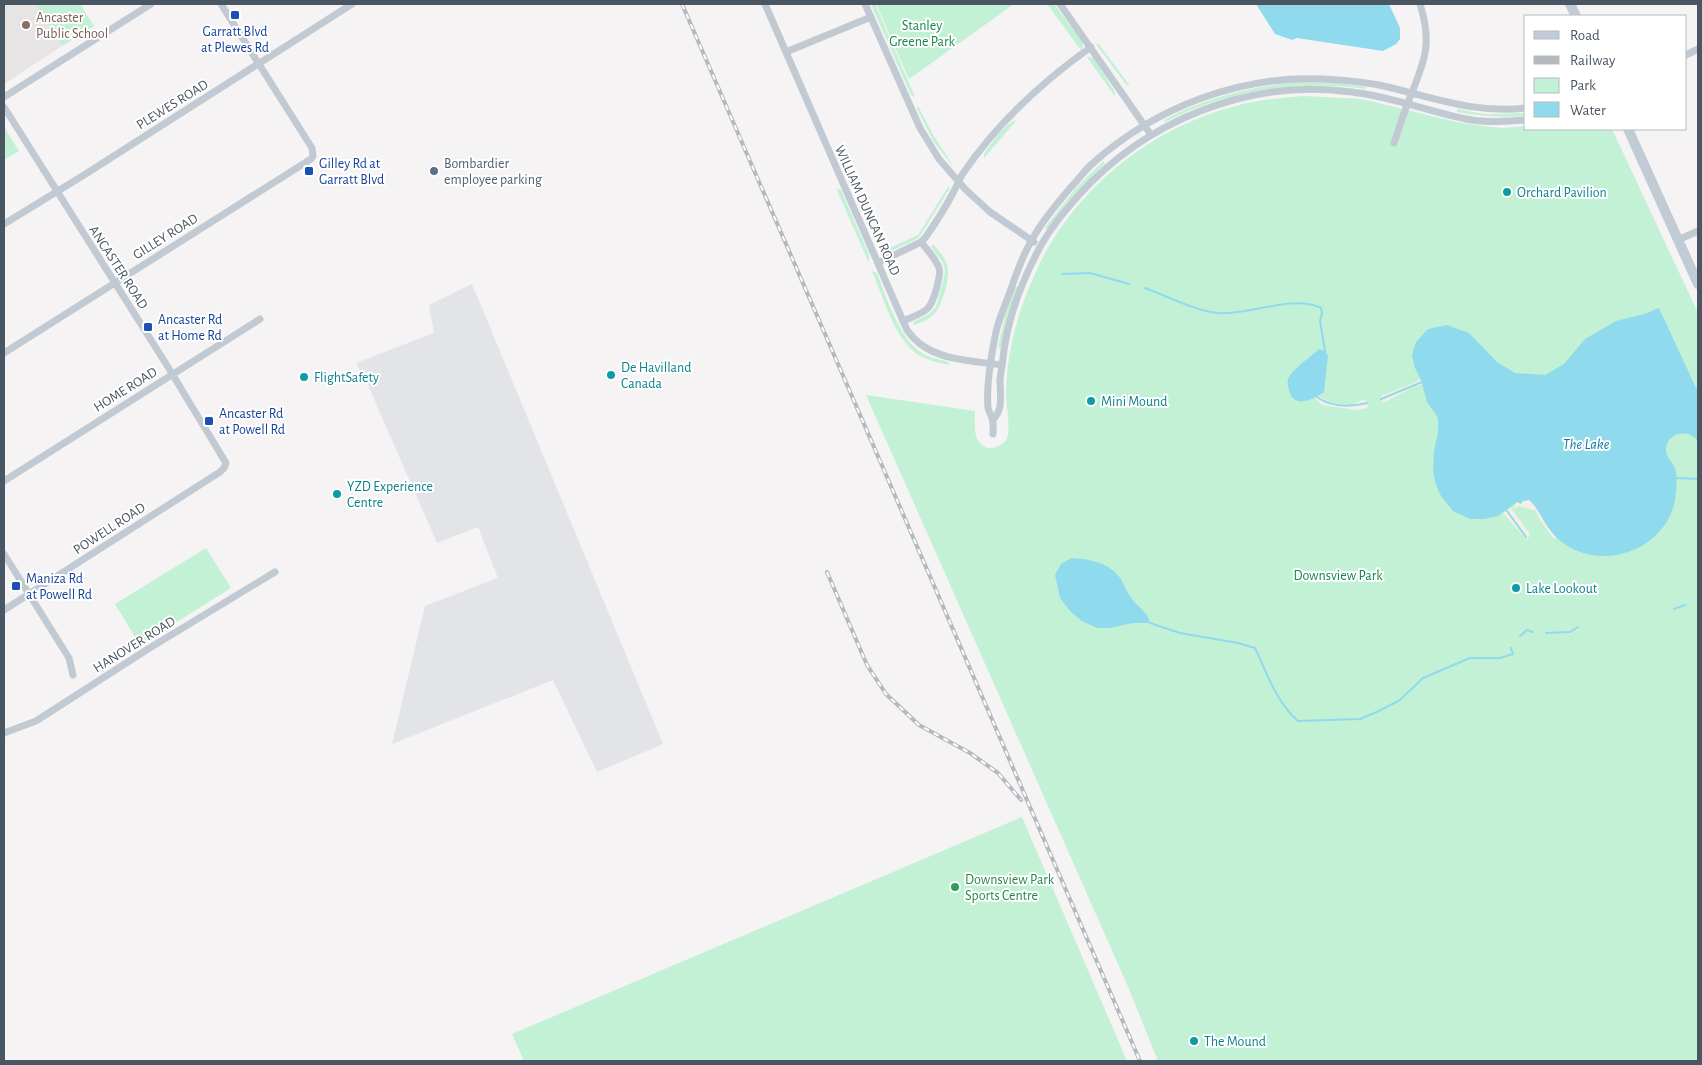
<svg xmlns="http://www.w3.org/2000/svg" width="1702" height="1065" font-family="'Alegreya Sans',sans-serif">
  <style>
    .education { fill: #e6e4e5 }
    .airport { fill: #e2e4e7 }
    .green { fill: #c3f1d5 }
    .sand { fill: #f5f0e5 }
    .water { fill: #90daee }
    .lines { fill: none; stroke-linecap: round; stroke-linejoin: round }
    .stream { stroke: #90daee; stroke-width: 2 }
    .street { stroke: #c1cad2; stroke-width: 7 }
    .secondary { stroke: #c1cbd6; stroke-width: 10 }
    .rail-casing { stroke: #b5b8bd; stroke-width: 4 }
    .rail { stroke: #fff; stroke-width: 2; stroke-dasharray: 5.5; stroke-linecap: butt }
    .transit-dot { fill: #1a4fb4; stroke: #fff; stroke-width: 2 }
    .education-dot { fill: #8d6e63; stroke: #fff; stroke-width: 2 }
    .service-dot { fill: #5c6f8a; stroke: #fff; stroke-width: 2 }
    .culture-dot { fill: #0f9aa8; stroke: #fff; stroke-width: 2 }
    .leisure-dot { fill: #2e9e5b; stroke: #fff; stroke-width: 2 }
    .labels { text-anchor: middle; stroke-width: 4; stroke-linejoin: round; paint-order: stroke }
    .education-label { font-size: 14px; fill: #785e54; stroke: #fff; text-anchor: start }
    .park-label { font-size: 14px; fill: #17864f; stroke: #fff }
    .transit-label { font-size: 14px; fill: #164399; stroke: #fff; text-anchor: start }
    .street-label { font-size: 14px; fill: #4a5661; stroke: #fff }
    .service-label { font-size: 14px; fill: #4e5e75; stroke: #fff; text-anchor: start }
    .culture-label { font-size: 14px; fill: #0d838f; stroke: #fff; text-anchor: start }
    .leisure-label { font-size: 14px; fill: #27864d; stroke: #fff; text-anchor: start }
    .water-label { font-size: 15px; font-style: italic; fill: #0c7c9b; stroke: #fff }
  </style>
  <rect width="100%" height="100%" fill="#f5f3f3"/>
  <path class="education" d="M4,4H36L62,46L4,84Z"/>
  <path class="airport" d="M472,284L663,744L597,772L553,680L392,744L425,606L498,578L478,527L437,543L367,383L356,363L434,333L429,305Z"/>
  <g class="green">
    <path d="M36,4H80L94,26L62,46Z"/>
    <path d="M871,4H875L915,97L911,95Z"/>
    <path d="M876,4H1014L909,79Z"/>
    <path d="M1047,4H1054L1082,41L1083,46L1081,50Z"/>
    <path d="M1098,43L1130,86L1125,83L1096,44Z"/>
    <path d="M1087,57L1094,58L1115,92V96Z"/>
    <path d="M1303,82L1339,83L1366,87V89C1296,80 1228,90 1165,122L1164,120C1207,97 1254,85 1303,82Z"/>
    <path d="M1303,96L1362,99L1456,122L1482,126L1503,128L1526,126V129H1612L1698,313V1061H1158L1126,982L866,395L975,411C975,426 972,441 987,448C996,448 1006,445 1008,435C1010,422 1006,407 1006,393C1007,353 1017,313 1034,276C1069,194 1146,130 1232,107C1255,100 1279,98 1303,96Z"/>
    <path d="M918,106L932,133L955,169L934,142L917,109Z"/>
    <path d="M1457,109L1484,114L1526,113V116C1502,118 1480,116 1457,112Z"/>
    <path d="M1017,120L984,158V154C991,145 1006,121 1017,120Z"/>
    <path d="M4,127L19,151L4,160Z"/>
    <path d="M1103,161L1105,163L1067,203L1048,229L1045,228L1075,189Z"/>
    <path d="M948,187L950,188L920,236L915,240L884,254L883,251L918,235Z"/>
    <path d="M836,188L841,190L869,255V263Z"/>
    <path d="M933,244C938,250 944,256 947,264C951,275 943,304 935,313C930,319 922,322 914,325L913,322L929,314L936,307L944,278L945,271L943,263L931,247Z"/>
    <path d="M872,271L877,273C886,297 900,340 922,353C930,358 939,359 948,362L950,365C940,363 930,361 920,356C894,340 884,298 872,271Z"/>
    <path d="M1015,286L1018,287L1009,313L1001,348L998,347L1006,312Z"/>
    <path d="M206,548L231,588L140,645L115,604Z"/>
    <path d="M1022,817L1127,1061H524L512,1034Z"/>
  </g>
  <g class="sand">
    <path d="M1421,380L1423,384L1413,387L1383,403L1381,396Z"/>
    <path d="M1319,396L1332,404L1351,405L1363,400L1366,401L1368,406L1367,408L1356,410L1322,405L1315,398Z"/>
    <path d="M1529,500C1540,510 1546,526 1556,537L1554,539L1540,520L1536,511L1519,506L1513,509L1517,502Z"/>
    <path d="M1511,508L1529,533L1530,536L1526,539L1503,513Z"/>
  </g>
  <g class="water">
    <path d="M1256,4H1389L1400,28V39L1396,44L1383,51L1297,38L1292,40L1275,34Z"/>
    <path d="M1659,308L1696,388H1698V441C1690,430 1672,431 1667,444C1663,456 1672,460 1675,468C1677,475 1677,484 1676,491C1674,542 1615,571 1571,548C1560,542 1550,532 1544,521C1539,513 1536,506 1529,500L1523,501L1521,504L1517,502L1498,516L1484,519H1470L1453,511L1441,496L1436,485L1433,472L1434,451L1438,432V422L1437,416L1427,402L1421,380L1415,368L1412,355L1416,342L1428,329L1447,325L1469,333L1497,362L1515,373L1545,375L1564,364L1585,339L1616,321L1644,314Z"/>
    <path d="M1319,349L1325,351L1328,356L1324,392C1313,400 1293,409 1289,390C1288,386 1287,383 1288,379C1291,370 1312,356 1319,349Z"/>
    <path d="M1071,558C1088,559 1109,562 1120,578C1124,584 1127,592 1131,598C1138,607 1148,612 1150,623H1133L1109,628H1097L1082,621L1071,612L1060,598L1055,575L1061,564Z"/>
  </g>
  <g class="lines">
    <g class="stream">
      <path d="M1062,274L1090,273L1129,284"/>
      <path d="M1145,288C1167,296 1195,311 1218,313C1247,316 1293,294 1321,308L1322,313L1320,321L1325,351"/>
      <path d="M1317,397C1332,408 1350,407 1367,403"/>
      <path d="M1381,399L1422,382"/>
      <path d="M1677,478L1698,479"/>
      <path d="M1507,511L1526,537"/>
      <path d="M1674,609L1685,605"/>
      <path d="M1150,623L1180,633L1238,643L1255,648C1267,673 1276,702 1298,721L1360,719L1379,711L1400,700L1423,678L1470,658H1500L1513,654L1511,648"/>
      <path d="M1546,633L1570,632L1578,627"/>
      <path d="M1520,636L1527,630L1533,632"/>
    </g>
    <g class="street">
      <path d="M765,4L907,330C928,361 968,360 1002,365"/>
      <path d="M865,4L920,128L939,159L965,189L990,212L1034,242"/>
      <path d="M1060,4L1151,135"/>
      <path d="M786,52L871,17"/>
      <path d="M1686,55L1698,49"/>
      <path d="M4,97L151,4"/>
      <path d="M4,107L168,367L226,463L224,468L220,472L4,610"/>
      <path d="M1394,143C1399,129 1403,114 1409,100C1424,62 1433,45 1420,4"/>
      <path d="M4,224L84,175L352,4"/>
      <path d="M1678,240L1698,231"/>
      <path d="M878,263L921,242L925,238C935,224 945,208 953,193C957,186 959,179 964,172C998,122 1042,82 1091,47"/>
      <path d="M903,321C926,311 930,313 937,287C938,281 941,274 939,268C936,259 927,250 921,242"/>
      <path d="M4,353L311,159L313,156L312,148L221,4"/>
      <path d="M993,420C995,417 998,414 999,410C1002,402 1000,389 1000,380C1001,370 1003,360 1004,350C1009,316 1022,281 1038,251C1048,231 1063,213 1078,196C1146,120 1250,78 1352,92C1393,97 1427,111 1466,119C1485,123 1506,121 1526,120"/>
      <path d="M993,434C993,429 994,423 992,418C991,415 989,412 988,408C986,384 991,356 996,332C999,318 1006,303 1011,289C1016,275 1021,260 1028,247C1039,225 1055,206 1070,188C1078,180 1085,170 1093,163C1156,107 1240,75 1323,79C1345,80 1367,82 1388,87C1434,98 1477,114 1526,108"/>
      <path d="M4,481L260,319"/>
      <path d="M4,554L69,658L73,675"/>
      <path d="M4,733L36,721L148,649L275,572"/>
    </g>
    <g class="secondary">
      <path d="M1570,4L1576,16"/>
      <path d="M1628,129L1698,284"/>
    </g>
    <g class="rail-casing">
      <g id="rail">
        <path d="M682,4L1140,1061"/>
        <path d="M827,572L867,665L886,694L919,725L970,753L998,773L1021,800"/>
      </g>
    </g>
    <use href="#rail" class="rail"/>
  </g>
  <g class="transit-dot">
    <rect x="230" y="10" width="10" height="10" rx="2.5"/>
    <rect x="304" y="166" width="10" height="10" rx="2.5"/>
    <rect x="143" y="322" width="10" height="10" rx="2.5"/>
    <rect x="204" y="416" width="10" height="10" rx="2.5"/>
    <rect x="11" y="581" width="10" height="10" rx="2.5"/>
  </g>
  <circle class="education-dot" cx="26" cy="25" r="5"/>
  <circle class="service-dot" cx="434" cy="171" r="5"/>
  <g class="culture-dot">
    <circle cx="1507" cy="192" r="5"/>
    <circle cx="611" cy="375" r="5"/>
    <circle cx="304" cy="377" r="5"/>
    <circle cx="1091" cy="401" r="5"/>
    <circle cx="337" cy="494" r="5"/>
    <circle cx="1516" cy="588" r="5"/>
    <circle cx="1194" cy="1041" r="5"/>
  </g>
  <circle class="leisure-dot" cx="955" cy="887" r="5"/>
  <g class="labels">
    <g class="education-label">
      <text x="36" y="22">Ancaster<tspan x="36" dy="16">Public School</tspan></text>
    </g>
    <g class="park-label">
      <text x="922" y="30">Stanley<tspan x="922" dy="16">Greene Park</tspan></text>
      <text x="1338" y="580">Downsview Park</text>
    </g>
    <g class="transit-label">
      <text x="235" y="36" text-anchor="middle">Garratt Blvd<tspan x="235" dy="16">at Plewes Rd</tspan></text>
      <text x="319" y="168">Gilley Rd at<tspan x="319" dy="16">Garratt Blvd</tspan></text>
      <text x="158" y="324">Ancaster Rd<tspan x="158" dy="16">at Home Rd</tspan></text>
      <text x="219" y="418">Ancaster Rd<tspan x="219" dy="16">at Powell Rd</tspan></text>
      <text x="26" y="583">Maniza Rd<tspan x="26" dy="16">at Powell Rd</tspan></text>
    </g>
    <g class="street-label">
      <text transform="translate(172 104) rotate(-32)" y="5">PLEWES ROAD</text>
      <text transform="translate(868 210) rotate(66)" y="5">WILLIAM DUNCAN ROAD</text>
      <text transform="translate(165 236) rotate(-32)" y="5">GILLEY ROAD</text>
      <text transform="translate(119 267) rotate(57)" y="5">ANCASTER ROAD</text>
      <text transform="translate(125 389) rotate(-32)" y="5">HOME ROAD</text>
      <text transform="translate(109 528) rotate(-33)" y="5">POWELL ROAD</text>
      <text transform="translate(134 644) rotate(-32)" y="5">HANOVER ROAD</text>
    </g>
    <g class="service-label">
      <text x="444" y="168">Bombardier<tspan x="444" dy="16">employee parking</tspan></text>
    </g>
    <g class="culture-label">
      <text x="1517" y="197">Orchard Pavilion</text>
      <text x="621" y="372">De Havilland<tspan x="621" dy="16">Canada</tspan></text>
      <text x="314" y="382">FlightSafety</text>
      <text x="1101" y="406">Mini Mound</text>
      <text x="347" y="491">YZD Experience<tspan x="347" dy="16">Centre</tspan></text>
      <text x="1526" y="593">Lake Lookout</text>
      <text x="1204" y="1046">The Mound</text>
    </g>
    <g class="leisure-label">
      <text x="965" y="884">Downsview Park<tspan x="965" dy="16">Sports Centre</tspan></text>
    </g>
    <g class="water-label">
      <text x="1586" y="449">The Lake</text>
    </g>
  </g>
  <rect width="1702" height="1065" fill="none" stroke="#4a5661" stroke-width="10"/>
  <rect x="1524" y="15" width="162" height="115" fill="#ffffff" stroke="#b7bbc0"/>
  <rect x="1534" y="31" width="25" height="8" fill="#c1cbd6" stroke="#b7bbc0"/>
  <text x="1570" y="40" font-size="15" fill="#4a5661">Road</text>
  <rect x="1534" y="56" width="25" height="8" fill="#b5b8bd" stroke="#b7bbc0"/>
  <text x="1570" y="65" font-size="15" fill="#4a5661">Railway</text>
  <rect x="1534" y="78" width="25" height="15" fill="#c3f1d5" stroke="#b7bbc0"/>
  <text x="1570" y="90" font-size="15" fill="#4a5661">Park</text>
  <rect x="1534" y="102" width="25" height="15" fill="#90daee" stroke="#b7bbc0"/>
  <text x="1570" y="115" font-size="15" fill="#4a5661">Water</text>
</svg>
